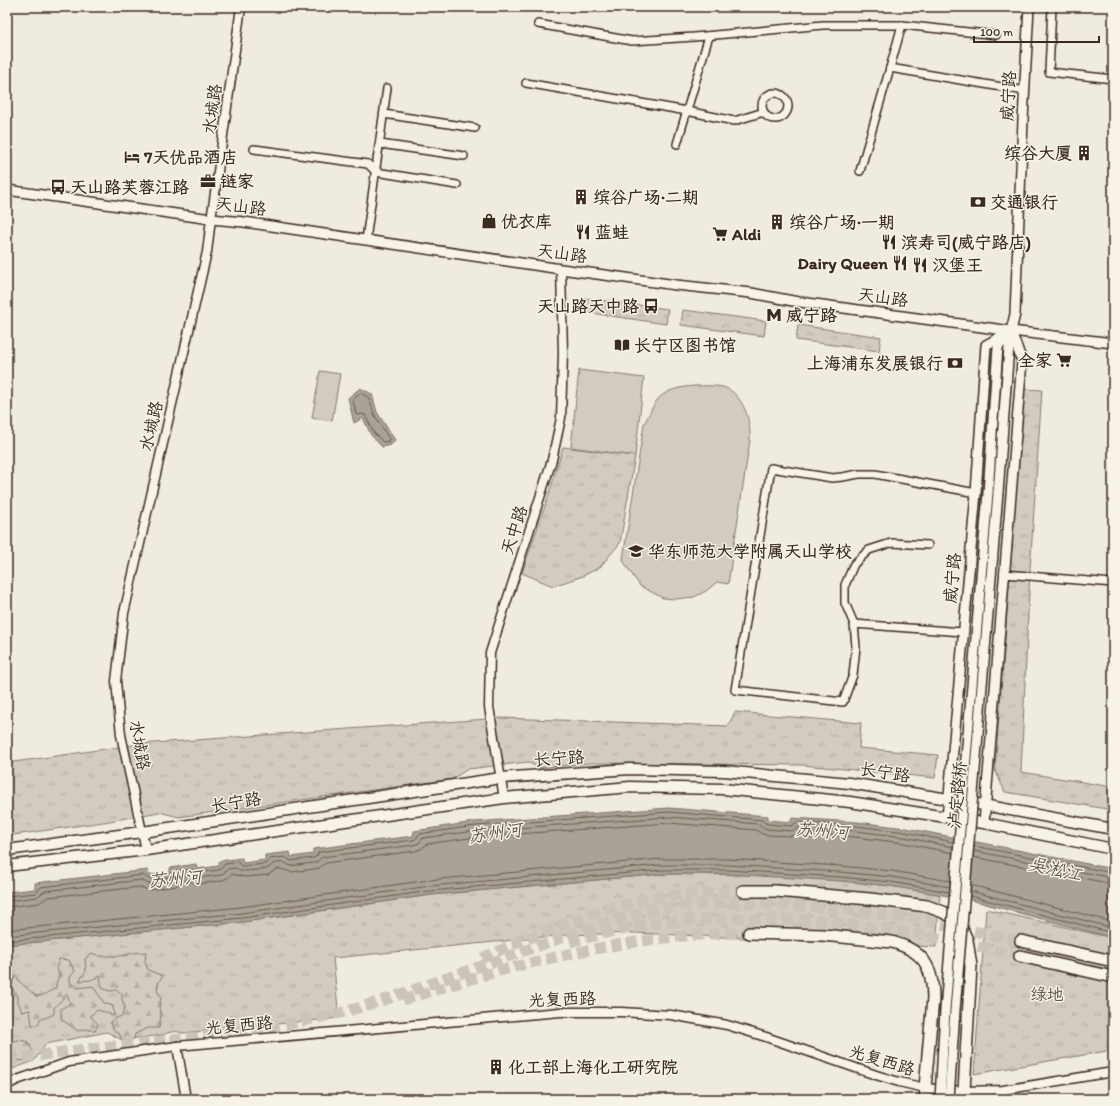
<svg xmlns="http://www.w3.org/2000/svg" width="1120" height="1106" font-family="Itim,'LXGW WenKai TC',sans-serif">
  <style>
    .grass { fill: url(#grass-tufts); stroke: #867a6f }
    .forest { fill: url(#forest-firs); stroke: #867a6f }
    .pitch { fill: #d1cbc0; stroke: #867a6f }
    .water { fill: #aaa296; stroke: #7e7266 }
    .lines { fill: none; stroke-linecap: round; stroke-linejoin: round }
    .shore { stroke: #675a4e; stroke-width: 1 }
    .trunk-tunnel { stroke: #cbc4b9; stroke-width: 11; stroke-dasharray: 11 5.5; stroke-linecap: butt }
    .minor-casing { stroke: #3b2a1e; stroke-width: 10 }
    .tertiary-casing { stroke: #3b2a1e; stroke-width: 11 }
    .secondary-casing { stroke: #3b2a1e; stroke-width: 12 }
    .primary-casing { stroke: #3b2a1e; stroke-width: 13 }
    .trunk-casing { stroke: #3b2a1e; stroke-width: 14 }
    .minor { stroke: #f7f3e8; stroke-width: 7 }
    .tertiary { stroke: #f7f3e8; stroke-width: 8 }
    .secondary { stroke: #f7f3e8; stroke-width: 9 }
    .primary { stroke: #f7f3e8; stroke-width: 10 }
    .trunk { stroke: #f7f3e8; stroke-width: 11 }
    .secondary-bridge-casing { stroke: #3b2a1e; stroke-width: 12; stroke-linecap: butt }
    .secondary-bridge { stroke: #f7f3e8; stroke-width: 9 }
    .labels { text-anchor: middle; stroke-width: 3; stroke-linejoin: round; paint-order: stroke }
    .street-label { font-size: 17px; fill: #3b2a1e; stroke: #f7f3e8 }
    .poi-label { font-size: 17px; font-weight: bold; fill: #3b2a1e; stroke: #f7f3e8; text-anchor: start }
    .park-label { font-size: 17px; fill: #605246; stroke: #f7f3e8 }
    .water-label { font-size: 18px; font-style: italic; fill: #625448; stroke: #f7f3e8 }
  </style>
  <defs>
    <pattern id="grass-tufts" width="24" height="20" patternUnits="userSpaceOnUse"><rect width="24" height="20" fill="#d1cbc0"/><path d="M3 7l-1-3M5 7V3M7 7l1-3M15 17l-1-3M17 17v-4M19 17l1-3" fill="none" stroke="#b4aea5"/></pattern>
    <pattern id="forest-firs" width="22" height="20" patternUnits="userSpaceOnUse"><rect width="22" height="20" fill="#d1cbc0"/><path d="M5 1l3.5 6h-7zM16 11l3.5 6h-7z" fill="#b4aea5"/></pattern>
  </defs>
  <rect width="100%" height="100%" fill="#efebe0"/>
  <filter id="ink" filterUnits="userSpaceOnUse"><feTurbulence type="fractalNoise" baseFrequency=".025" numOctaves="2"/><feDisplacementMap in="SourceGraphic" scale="8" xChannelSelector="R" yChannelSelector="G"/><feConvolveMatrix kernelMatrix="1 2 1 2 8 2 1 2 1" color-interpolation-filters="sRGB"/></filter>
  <g filter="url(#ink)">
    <g class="grass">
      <path d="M585,298L668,309L666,324L583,312Z"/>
      <path d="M683,310L766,321L764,336L681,325Z"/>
      <path d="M798,325L881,337L879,351L796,340Z"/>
      <path d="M1024,389L1042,390L1030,569L1021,772L1113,787V810L1005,792L995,770Z"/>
      <path d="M563,447L635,456L620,543L600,567L583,576L553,586L522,573L548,497Z"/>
      <path d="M735,712L861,723L859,748L938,755L935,778L803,765L591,763L538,768L528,762L468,769L452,779L179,817L159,812L110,821L7,836V763L140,744L501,718L728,726Z"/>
      <path d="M662,874C738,874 814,876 889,886C906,888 923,891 940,894L936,947L636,933L565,935L333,958L339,1018L182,1033C176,1030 169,1032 163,1035L122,1040L107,1032L46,1044L34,1061L7,1071V945L243,922L431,895Z"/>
      <path d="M986,909L1113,938V1050L974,1074Z"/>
    </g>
    <g class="forest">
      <path d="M146,952L145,962L148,970L163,976L159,981L157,990L161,998L159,1007L161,1015L159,1028H148L135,1034L134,1039L122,1040L120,1035L114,1030L110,1022L116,1018L122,1016L125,1006L122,1000V993L116,990L110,991L102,988L100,976L91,980L79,981L86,971L85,959L92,953L99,956H120L133,953Z"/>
      <path d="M59,959L69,960L75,971L70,977V982L77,988L93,986L104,1003L113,1006L114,1016L105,1012L97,1010L90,1016L98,1024L95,1031L86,1029L78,1031L61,1019V1009L70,1003L67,994L54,1008V1014L45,1018L40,1019L38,1025H32L30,1010L22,1012L18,1002V997L10,986L16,976L20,982L36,996C45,996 47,992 56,988V984L59,976L57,967Z"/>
      <path d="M19,1040L28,1042L33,1052L30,1059L25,1061L16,1060L7,1066V1043Z"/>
    </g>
    <g class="pitch">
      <path d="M579,370L644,378L635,456L571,447Z"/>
      <path d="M320,371L340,374L332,421L312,418Z"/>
      <path d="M695,386C704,386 714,385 723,387C738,391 747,410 749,424C750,429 750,435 750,440L728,584L717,582L706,591L694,597L675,599L663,598L640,586L627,567L623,560L624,552L644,424C648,417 651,410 655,403C663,390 680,387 695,386Z"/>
    </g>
    <g class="water">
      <path d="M360,388L372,394L377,412L395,440L391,445L382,447L371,435L363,418L354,423L348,398Z"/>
      <path d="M669,808L768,816V820L791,822L792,818L857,822L906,828L1113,869V938L971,900L890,886L840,881L728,874H662L431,895L243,922L7,945V892L35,889V883L148,870L149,875L170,873V868L196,864L197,869L219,866V861L242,858L243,863L265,860V855L290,852L291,857L313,854V849L413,836L414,831L474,822Z"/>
    </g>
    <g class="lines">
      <g class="shore">
        <path d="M361,393L369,398L374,414L389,439V441L383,442L374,433L365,415L362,414L358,415L356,414L353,400Z"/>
        <path d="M974,846L1113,873"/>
        <path d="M974,851L1113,878"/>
        <path d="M973,857L1113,884"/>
        <path d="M971,885L1113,922"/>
        <path d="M970,891L1113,928"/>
        <path d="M7,896L36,893L41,887L143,875L149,879L170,877L173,875L175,871L191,869L197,873L218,870L221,869L225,864L238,862L241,866H244L265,864L270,859L285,857L291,861L313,858L316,857L319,852L413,840L416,839L419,834L475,826L669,812L762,820L765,823L768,824L791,826L797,822L856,826L905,832L953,842"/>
        <path d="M970,896L1113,933"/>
        <path d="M7,901L37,897L45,891L141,880L149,884L170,882L175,879L179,876L189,874L193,877L198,878L221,875L228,869L236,868L240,871H245L267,869L273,864L283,862L291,866L313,863L317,862L322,857L414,845L419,843L423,838L475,831L669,817L759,824L764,828L768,829L792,831L799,827L856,831L904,837L953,847"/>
        <path d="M7,907L39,903L48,897L139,887L149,890L171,887L176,886L183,881L187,880L197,884L221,881L227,878L232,874L245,877L268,875L277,869H281L291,872L314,869L319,868L326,863L415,851L421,849L427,844L476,837L669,823L756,830L762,834L768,835L792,836L801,833L855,837L904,843L953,853"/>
        <path d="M7,930L241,907L429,880L661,859H728L841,866L892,871L950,881"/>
        <path d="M7,936L242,913L430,886L661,865H728L840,872L892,877L950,887"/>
        <path d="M7,941L242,918L430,891L662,870H728L840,877L891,882L949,892"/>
      </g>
      <g class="trunk-tunnel">
        <path d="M570,942L614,931L652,924L694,920L737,918L826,921L914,933L1020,956"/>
        <path d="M482,958L522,941L597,912L627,904L652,898L675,895L743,891"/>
        <path d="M403,1000C436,990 469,979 503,970C582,949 667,933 749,933"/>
        <path d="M7,1060L27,1057L91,1048L182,1039L241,1032L294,1023L348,1011L393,997L601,924L640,913L676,906L737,903L825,907L916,919L1021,941"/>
      </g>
      <g class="minor-casing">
        <g id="minor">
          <path d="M1052,7L1049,72L1113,79"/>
          <path d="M538,24L632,41L694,37L823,25H902"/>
          <path d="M996,35L902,25L890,68L1025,91"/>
          <path d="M526,83L687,111L734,121L764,112"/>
          <circle cx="775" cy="106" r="13"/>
          <path d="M384,114L475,128"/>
          <path d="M380,144L464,156"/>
          <path d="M677,144L709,36"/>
          <path d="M254,149L368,164L376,172L457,185"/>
          <path d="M860,171L890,68"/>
          <path d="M366,240L387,88"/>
          <path d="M1004,574L1113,583"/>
          <path d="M854,624L845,603V585L854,564L869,550L891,543L928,545"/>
          <path d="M963,632L854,624L856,647L853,675L843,702L735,690L771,468L832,478L842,477L859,474H875L976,493"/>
        </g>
      </g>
      <g class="tertiary-casing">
        <g id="tertiary">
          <path d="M504,798L489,707L490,653L552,460L561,418L563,353L561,269"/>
          <path d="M146,850L121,735L116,681L124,613L207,252L211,219L214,200L241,7"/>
          <path d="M177,1046L186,1099"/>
          <path d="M7,1085L17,1080L69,1062L177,1046L560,1012H621L671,1015L727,1025L766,1037L876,1075L899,1082L925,1088L964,1091L1003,1090L1113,1072"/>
        </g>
      </g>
      <g class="secondary-casing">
        <g id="secondary">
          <path d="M7,190L211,219L244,222L561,269L676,285L751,293L793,301L1011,331L1113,343"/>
          <path d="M988,493L998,347L1008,335"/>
          <path d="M998,493L1009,347L1011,331L1015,314L1023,120L1029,7"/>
          <path d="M947,818L976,493L986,345L1011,331"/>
          <path d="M984,823L1022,361L1011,331"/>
          <path d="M924,1099L925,1088"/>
        </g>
      </g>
      <g class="primary-casing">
        <g id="primary">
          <path d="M7,850L142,832L501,778L630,769L724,771L849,783L967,802L1113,829"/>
          <path d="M7,866L146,850L504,798L630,787L723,789L850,802L984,823L1113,849"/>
        </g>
      </g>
      <g class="trunk-casing">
        <g id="trunk">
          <path d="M743,891H776L870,899L927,906L943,912L953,917L961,927L967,940L971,966L964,1091"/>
          <path d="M749,933L823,935L892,942C924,951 933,967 933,999L925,1088"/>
          <path d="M1021,941L1113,961"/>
          <path d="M1020,956L1113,977"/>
        </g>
      </g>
      <use href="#minor" class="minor"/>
      <use href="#tertiary" class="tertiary"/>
      <use href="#secondary" class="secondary"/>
      <use href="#primary" class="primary"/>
      <use href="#trunk" class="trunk"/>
      <g class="secondary-bridge-casing">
        <g id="secondary-bridge">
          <path d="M940,1099L945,1010L988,493"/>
          <path d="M949,1099L955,1010L998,493"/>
        </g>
      </g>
      <use href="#secondary-bridge" class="secondary-bridge"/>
    </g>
  </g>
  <defs>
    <g id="building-bare" transform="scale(1.2)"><path d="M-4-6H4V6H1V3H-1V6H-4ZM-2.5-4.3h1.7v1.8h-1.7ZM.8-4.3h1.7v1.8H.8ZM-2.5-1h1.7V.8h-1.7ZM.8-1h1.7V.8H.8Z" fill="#3b2a1e" stroke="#f7f3e8" stroke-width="2.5" paint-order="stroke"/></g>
    <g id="hotel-bare" transform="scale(1.2)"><path d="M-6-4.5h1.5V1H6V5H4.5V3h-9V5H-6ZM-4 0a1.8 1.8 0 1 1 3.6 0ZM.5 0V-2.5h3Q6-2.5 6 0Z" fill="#3b2a1e" stroke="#f7f3e8" stroke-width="2.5" paint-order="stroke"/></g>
    <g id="office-bare" transform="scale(1.2)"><path d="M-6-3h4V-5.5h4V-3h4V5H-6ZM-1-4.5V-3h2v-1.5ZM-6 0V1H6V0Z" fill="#3b2a1e" stroke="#f7f3e8" stroke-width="2.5" paint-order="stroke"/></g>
    <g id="bus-bare" transform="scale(1.2)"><path d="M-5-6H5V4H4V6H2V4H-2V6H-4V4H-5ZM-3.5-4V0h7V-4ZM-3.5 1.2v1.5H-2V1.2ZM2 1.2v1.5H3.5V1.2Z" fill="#3b2a1e" stroke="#f7f3e8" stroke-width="2.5" paint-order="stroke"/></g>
    <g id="bank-bare" transform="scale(1.2)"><path d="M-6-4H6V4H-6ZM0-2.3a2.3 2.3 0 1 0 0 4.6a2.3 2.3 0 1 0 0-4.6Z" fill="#3b2a1e" stroke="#f7f3e8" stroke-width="2.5" paint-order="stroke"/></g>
    <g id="shop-bare" transform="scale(1.2)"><path d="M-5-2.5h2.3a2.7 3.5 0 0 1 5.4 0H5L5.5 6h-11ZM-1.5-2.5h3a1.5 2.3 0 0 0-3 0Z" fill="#3b2a1e" stroke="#f7f3e8" stroke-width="2.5" paint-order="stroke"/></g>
    <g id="restaurant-bare" transform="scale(1.2)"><path d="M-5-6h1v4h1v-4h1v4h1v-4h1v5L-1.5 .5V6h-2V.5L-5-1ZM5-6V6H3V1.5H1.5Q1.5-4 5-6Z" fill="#3b2a1e" stroke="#f7f3e8" stroke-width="2.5" paint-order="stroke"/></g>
    <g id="supermarket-bare" transform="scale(1.2)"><path d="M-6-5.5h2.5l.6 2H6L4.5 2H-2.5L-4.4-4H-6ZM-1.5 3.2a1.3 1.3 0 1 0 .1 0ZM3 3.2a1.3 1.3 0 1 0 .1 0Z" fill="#3b2a1e" stroke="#f7f3e8" stroke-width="2.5" paint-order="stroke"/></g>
    <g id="metro-bare" transform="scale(1.2)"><path d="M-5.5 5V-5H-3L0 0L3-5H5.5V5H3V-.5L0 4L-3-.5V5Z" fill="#3b2a1e" stroke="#f7f3e8" stroke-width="2.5" paint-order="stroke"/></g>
    <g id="library-bare" transform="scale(1.2)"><path d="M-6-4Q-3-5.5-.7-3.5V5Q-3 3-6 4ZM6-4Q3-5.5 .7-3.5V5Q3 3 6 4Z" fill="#3b2a1e" stroke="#f7f3e8" stroke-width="2.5" paint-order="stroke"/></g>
    <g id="school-bare" transform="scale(1.2)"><path d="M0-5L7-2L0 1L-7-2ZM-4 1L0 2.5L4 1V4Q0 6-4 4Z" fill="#3b2a1e" stroke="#f7f3e8" stroke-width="2.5" paint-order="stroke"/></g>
  </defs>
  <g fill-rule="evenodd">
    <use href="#building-bare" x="1084" y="153"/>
    <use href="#hotel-bare" x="132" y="157"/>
    <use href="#office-bare" x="208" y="181"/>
    <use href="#bus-bare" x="58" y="187"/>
    <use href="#building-bare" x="581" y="197"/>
    <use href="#bank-bare" x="978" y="202"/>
    <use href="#shop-bare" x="489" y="221"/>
    <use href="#building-bare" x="777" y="222"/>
    <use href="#restaurant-bare" x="583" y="232"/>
    <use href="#supermarket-bare" x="720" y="234"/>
    <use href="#restaurant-bare" x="889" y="242"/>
    <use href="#restaurant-bare" x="900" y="263"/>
    <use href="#restaurant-bare" x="920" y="265"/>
    <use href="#bus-bare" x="651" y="306"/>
    <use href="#metro-bare" x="774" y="315"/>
    <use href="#library-bare" x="622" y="345"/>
    <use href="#supermarket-bare" x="1064" y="360"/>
    <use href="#bank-bare" x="955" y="363"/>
    <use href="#school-bare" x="636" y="551"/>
    <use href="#building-bare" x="496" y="1067"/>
  </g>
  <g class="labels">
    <g class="street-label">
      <text transform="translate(1008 96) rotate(-87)" y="6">威宁路</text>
      <text transform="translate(212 109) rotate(-82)" y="6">水城路</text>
      <text transform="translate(241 206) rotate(7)" y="6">天山路</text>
      <text transform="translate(562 253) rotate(8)" y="6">天山路</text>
      <text transform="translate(883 297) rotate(8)" y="6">天山路</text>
      <text transform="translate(151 426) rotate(-77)" y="6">水城路</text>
      <text transform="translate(514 530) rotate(-72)" y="6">天中路</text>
      <text transform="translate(952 578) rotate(-85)" y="6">威宁路</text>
      <text transform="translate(140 745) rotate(80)" y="6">水城路</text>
      <text transform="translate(559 758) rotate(-4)" y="6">长宁路</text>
      <text transform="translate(885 772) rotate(9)" y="6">长宁路</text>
      <text transform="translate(957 795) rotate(-85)" y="6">泸定路桥</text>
      <text transform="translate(236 802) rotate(-9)" y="6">长宁路</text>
      <text transform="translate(562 999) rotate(-2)" y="6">光复西路</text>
      <text transform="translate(239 1025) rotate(-5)" y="6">光复西路</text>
      <text transform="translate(882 1060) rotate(17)" y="6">光复西路</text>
    </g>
    <g class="poi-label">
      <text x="1072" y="159" text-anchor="end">缤谷大厦</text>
      <text x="144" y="163">7天优品酒店</text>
      <text x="220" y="187">链家</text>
      <text x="70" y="193">天山路芙蓉江路</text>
      <text x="593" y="203">缤谷广场·二期</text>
      <text x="990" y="208">交通银行</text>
      <text x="501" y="227">优衣库</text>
      <text x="789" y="228">缤谷广场·一期</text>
      <text x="595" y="238">蓝蛙</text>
      <text x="732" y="240">Aldi</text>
      <text x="901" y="248">滨寿司(威宁路店)</text>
      <text x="888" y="269" text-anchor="end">Dairy Queen</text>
      <text x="932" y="271">汉堡王</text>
      <text x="639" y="312" text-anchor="end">天山路天中路</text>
      <text x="786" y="321">威宁路</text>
      <text x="634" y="351">长宁区图书馆</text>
      <text x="1052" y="366" text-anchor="end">全家</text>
      <text x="943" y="369" text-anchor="end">上海浦东发展银行</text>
      <text x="648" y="557">华东师范大学附属天山学校</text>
      <text x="508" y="1073">化工部上海化工研究院</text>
    </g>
    <g class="park-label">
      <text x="1047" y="1000">绿地</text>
    </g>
    <g class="water-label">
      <text transform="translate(822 831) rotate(4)" y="6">苏州河</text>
      <text transform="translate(495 833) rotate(-8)" y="6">苏州河</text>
      <text transform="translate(1055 869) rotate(13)" y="6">吴淞江</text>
      <text transform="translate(175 879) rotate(-5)" y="6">苏州河</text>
    </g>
  </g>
  <rect width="1120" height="1106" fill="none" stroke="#f7f3e8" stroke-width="24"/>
  <rect x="12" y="12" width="1096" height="1082" fill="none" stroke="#3b2a1e" stroke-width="1.5" filter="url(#ink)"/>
  <path d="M974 36v6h125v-6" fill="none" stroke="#3b2a1e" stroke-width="2"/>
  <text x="980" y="36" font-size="12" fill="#3b2a1e" stroke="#f7f3e8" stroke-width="3" paint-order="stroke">100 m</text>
</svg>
